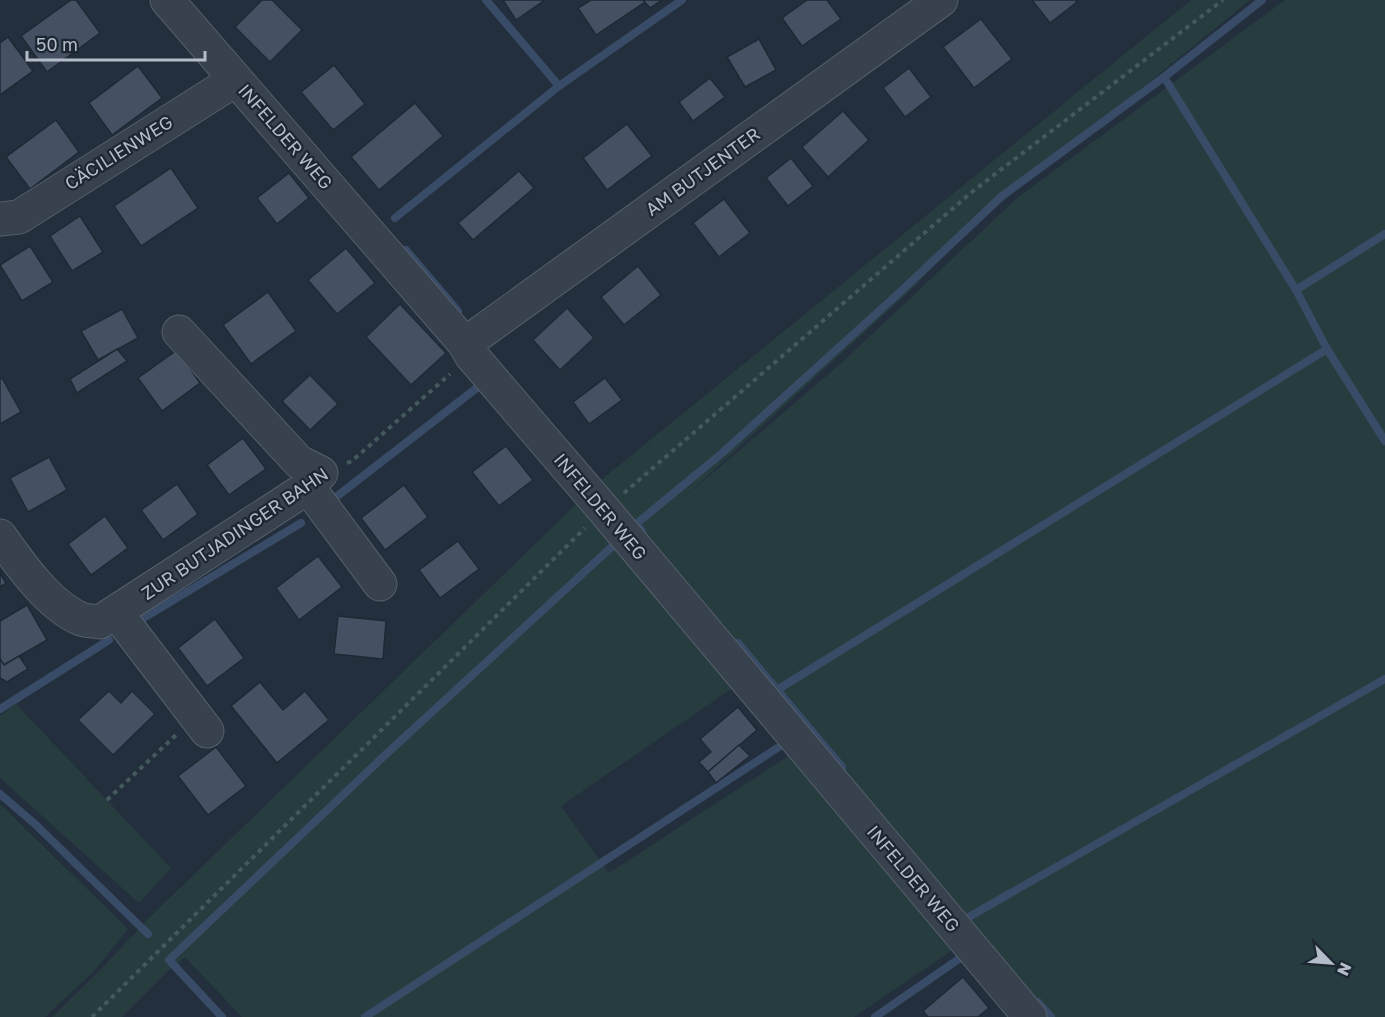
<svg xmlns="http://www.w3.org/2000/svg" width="1385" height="1017" font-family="'Golos Text',sans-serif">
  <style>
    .green { fill: #263c3f; fill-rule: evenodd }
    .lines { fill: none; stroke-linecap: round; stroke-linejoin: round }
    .stream { stroke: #394c67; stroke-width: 8 }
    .building { fill: #455162; stroke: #1f2835; stroke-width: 1.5 }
    .minor-casing { stroke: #565f6c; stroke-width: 35 }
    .path { stroke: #44595c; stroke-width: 4; stroke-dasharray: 4.5 4.5; stroke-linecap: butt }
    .minor { stroke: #38414e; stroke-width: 33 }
    .labels { text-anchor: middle; stroke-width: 4.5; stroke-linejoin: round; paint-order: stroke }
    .street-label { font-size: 18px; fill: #b4bcc9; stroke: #1d2633 }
  </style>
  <rect width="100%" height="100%" fill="#242f3e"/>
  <g class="green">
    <path d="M1191,0H1250L969,229L913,288L680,501L837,367L1016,199L1285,0H1385V1017H1013L954,949L854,1017H242L185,957L169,970L122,1017H52L102,968L148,919L601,480ZM737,685L793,753L609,873L561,806Z"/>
    <path d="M16,704L171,868L139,903L0,778V716Z"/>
    <path d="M0,804L128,929L94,971L45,1017H0Z"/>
  </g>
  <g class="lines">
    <g class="stream">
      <path d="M1164,77L1296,290L1327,349L1385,441"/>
      <path d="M559,86L682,0"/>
      <path d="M395,218L559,86L486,0"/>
      <path d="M406,250L458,311"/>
      <path d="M1296,290L1385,234"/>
      <path d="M336,497L478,387"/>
      <path d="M642,531L636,524L721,454L898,294L1002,196L1164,77L1262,0"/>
      <path d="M137,622L301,523"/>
      <path d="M738,643L842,767"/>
      <path d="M777,690L1327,349"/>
      <path d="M0,709L109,640"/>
      <path d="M0,794L35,824L148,934"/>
      <path d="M967,918L1385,679"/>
      <path d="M1038,1002L1051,1017"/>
      <path d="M222,1017L169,960L383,757L616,543L619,547"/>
      <path d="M365,1017L788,741"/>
      <path d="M875,1017L966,954"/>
    </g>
  </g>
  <g class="building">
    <path d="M71,0H76L100,33L47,72L21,36Z"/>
    <path d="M262,0H272L302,30L270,62L235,27Z"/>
    <path d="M503,0H545L516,20Z"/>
    <path d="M591,0H643L645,2L596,35L578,8Z"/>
    <path d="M643,0H662L650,8Z"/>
    <path d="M807,0H827L841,19L802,46L782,18Z"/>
    <path d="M1032,0H1075L1077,2L1050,23Z"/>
    <path d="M981,19L1012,59L974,88L943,47Z"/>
    <path d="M8,37L33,71L0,95V43Z"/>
    <path d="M759,39L776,70L745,87L727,57Z"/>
    <path d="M334,65L365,104L333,130L301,92Z"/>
    <path d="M138,66L162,98L112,135L89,103Z"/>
    <path d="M909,68L931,97L905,117L883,88Z"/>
    <path d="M710,78L725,97L693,121L679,102Z"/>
    <path d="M415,103L443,136L379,190L351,157Z"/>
    <path d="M843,111L869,140L828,177L802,147Z"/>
    <path d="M56,120L79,152L30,189L6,157Z"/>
    <path d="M627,124L652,156L607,190L583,158Z"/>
    <path d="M791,158L813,186L788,206L766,178Z"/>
    <path d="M171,168L198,208L141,246L114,206Z"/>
    <path d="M519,171L534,188L473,240L458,223Z"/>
    <path d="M289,173L309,198L277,224L257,198Z"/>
    <path d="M724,199L750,233L719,257L693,223Z"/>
    <path d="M80,216L103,252L72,271L50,236Z"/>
    <path d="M30,246L53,282L22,301L0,265Z"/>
    <path d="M346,248L375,283L337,314L308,280Z"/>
    <path d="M638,266L661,295L624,325L601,297Z"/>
    <path d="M268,292L296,331L251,364L223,325Z"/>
    <path d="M400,304L446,353L411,385L366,337Z"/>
    <path d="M567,308L594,338L560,370L533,340Z"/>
    <path d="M122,309L138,338L98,360L81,331Z"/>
    <path d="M117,349L127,361L77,393L70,379Z"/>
    <path d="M177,350L200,383L162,411L138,378Z"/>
    <path d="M310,375L338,404L310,430L282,401Z"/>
    <path d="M2,378L21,412L0,424V379Z"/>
    <path d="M605,378L622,400L589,424L573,402Z"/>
    <path d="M243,438L266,469L229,495L207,465Z"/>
    <path d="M506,446L533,480L499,506L472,472Z"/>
    <path d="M49,457L67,490L28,512L10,478Z"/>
    <path d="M177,484L198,514L163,540L141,510Z"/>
    <path d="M404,485L428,517L385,550L361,518Z"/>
    <path d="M105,516L128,548L91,575L68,544Z"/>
    <path d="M458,541L479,569L440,598L419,570Z"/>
    <path d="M318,556L342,587L299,620L276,588Z"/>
    <path d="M0,573L6,583L0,587Z"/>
    <path d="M27,605L47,640L4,665L0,659V621Z"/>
    <path d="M338,616L386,621L383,659L334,654Z"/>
    <path d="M215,619L244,658L207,686L178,648Z"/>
    <path d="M19,656L28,669L7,682L0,678V659L4,665Z"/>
    <path d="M260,682L283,710L305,691L329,720L277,763L231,706Z"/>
    <path d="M109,691L121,703L132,691L155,714L113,755L78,720Z"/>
    <path d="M738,707L757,730L708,772L699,762L711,752L700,739Z"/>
    <path d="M739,745L750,756L716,783L708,772Z"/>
    <path d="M216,747L246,786L208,815L178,776Z"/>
    <path d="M963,977L989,1008L978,1017H928L923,1011Z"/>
  </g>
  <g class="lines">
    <g class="minor-casing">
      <g id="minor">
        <path d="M167,0L465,344L471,355L604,510L1030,1017"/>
        <path d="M0,219L19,217L235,80"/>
        <path d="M465,344L941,0"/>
        <path d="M308,487L380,584"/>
        <path d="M0,536C19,563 49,606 81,619C86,621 94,621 100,622L308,487L321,473L299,462L179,332"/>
        <path d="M116,612L207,731"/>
      </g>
    </g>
    <g class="path">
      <path d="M347,463L352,461L450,374"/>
      <path d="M624,493L973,191L1223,0"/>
      <path d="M107,800L176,735"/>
      <path d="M92,1017L585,528"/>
    </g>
    <use href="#minor" class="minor"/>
  </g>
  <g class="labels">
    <g class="street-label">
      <text transform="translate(285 137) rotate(49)" y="6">INFELDER WEG</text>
      <text transform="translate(119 153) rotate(-32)" y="6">CÄCILIENWEG</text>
      <text transform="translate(703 172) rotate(-36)" y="6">AM BUTJENTER</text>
      <text transform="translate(600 507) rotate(50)" y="6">INFELDER WEG</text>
      <text transform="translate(235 534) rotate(-34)" y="6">ZUR BUTJADINGER BAHN</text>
      <text transform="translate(913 879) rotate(50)" y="6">INFELDER WEG</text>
    </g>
  </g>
  <g transform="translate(1331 963) rotate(115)" stroke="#1d2633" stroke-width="4.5" paint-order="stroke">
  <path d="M0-4.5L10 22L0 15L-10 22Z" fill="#b4bcc9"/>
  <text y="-9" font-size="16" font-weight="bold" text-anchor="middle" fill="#b4bcc9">N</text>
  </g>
  <path d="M27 51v9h178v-9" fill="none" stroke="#b4bcc9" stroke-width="3"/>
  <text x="36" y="51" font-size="18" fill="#b4bcc9" stroke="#1d2633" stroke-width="4.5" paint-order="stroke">50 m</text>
</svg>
